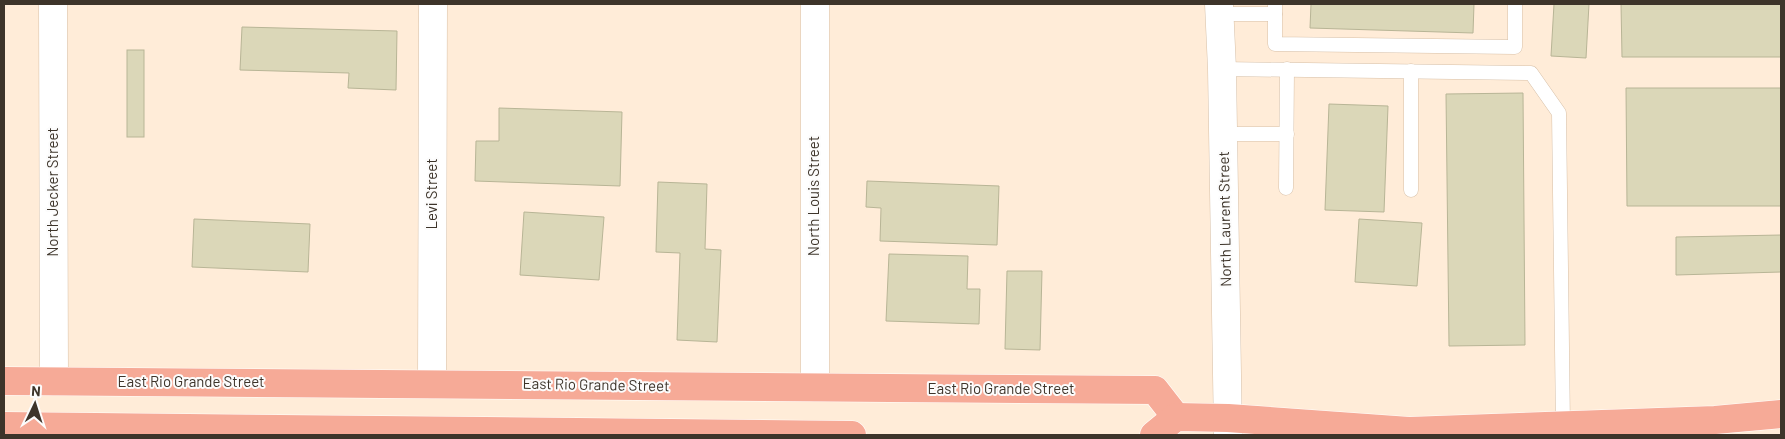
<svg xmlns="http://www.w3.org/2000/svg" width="1785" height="439" font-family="Barlow,sans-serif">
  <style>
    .building { fill: #dbd7b8; stroke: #b8b596 }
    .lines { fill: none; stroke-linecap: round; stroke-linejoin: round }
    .service-casing { stroke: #d7c0a8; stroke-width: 15 }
    .minor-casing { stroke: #d7c0a8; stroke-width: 29 }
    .secondary-casing { stroke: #d7c0a8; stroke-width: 29 }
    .primary-casing { stroke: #fff; stroke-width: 29 }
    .service { stroke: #fff; stroke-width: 14 }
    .minor { stroke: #fff; stroke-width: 28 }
    .secondary { stroke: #fff; stroke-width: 28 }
    .primary { stroke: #f6aa97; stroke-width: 28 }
    .labels { text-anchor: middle; stroke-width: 4; stroke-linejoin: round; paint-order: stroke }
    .street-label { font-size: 15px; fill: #3d342a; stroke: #fcfcfc }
  </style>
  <rect width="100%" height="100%" fill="#ffecd8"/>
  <g class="building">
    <path d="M1311,4H1474L1473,33L1310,28Z"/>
    <path d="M1554,4H1589L1586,58L1551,56Z"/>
    <path d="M1621,4H1781V57H1622Z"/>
    <path d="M242,27L397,31L396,90L348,88L349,73L240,70Z"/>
    <rect x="127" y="50" width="17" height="87"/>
    <path d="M1626,88H1781V206H1627Z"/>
    <path d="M1523,93L1525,345L1449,346L1446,94Z"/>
    <path d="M1329,104L1388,106L1384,212L1325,210Z"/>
    <path d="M499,108L622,112L620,186L475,181L476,141H499Z"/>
    <path d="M867,181L999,186L997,245L880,241L881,208L866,207Z"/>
    <path d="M658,182L707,184L705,249L721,250L717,342L677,340L680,253L656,252Z"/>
    <path d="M524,212L604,217L599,280L520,275Z"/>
    <path d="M194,219L310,224L308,272L192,267Z"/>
    <path d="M1359,219L1422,223L1417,286L1355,282Z"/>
    <path d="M1781,235V272L1676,275V237Z"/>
    <path d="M889,254L968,256L967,289H980L979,324L886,321Z"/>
    <path d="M1007,271H1042L1040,350L1005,349Z"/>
  </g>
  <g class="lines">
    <g class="service-casing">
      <g id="service">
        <path d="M1220,14H1275V4"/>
        <path d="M1275,14V44L1515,47V4"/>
        <path d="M1222,69L1531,73L1559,113L1563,426"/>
        <path d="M1224,134H1287"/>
        <path d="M1286,188L1287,69"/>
        <path d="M1411,190V71"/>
      </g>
    </g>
    <g class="minor-casing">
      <g id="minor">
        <path d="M53,4L54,381"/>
        <path d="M815,4V387"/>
        <path d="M432,384L433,4"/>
      </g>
    </g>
    <g class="secondary-casing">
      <path id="secondary" d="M1219,4L1222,69L1228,435"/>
    </g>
    <g class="primary-casing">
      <g id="primary">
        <path d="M4,381L1155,390L1176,417"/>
        <path d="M4,426L852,435"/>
        <path d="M1154,435L1176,417L1228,418L1409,431L1715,420L1781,414"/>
      </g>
    </g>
    <use href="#service" class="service"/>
    <use href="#minor" class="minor"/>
    <use href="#secondary" class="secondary"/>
    <use href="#primary" class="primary"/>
  </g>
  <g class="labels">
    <g class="street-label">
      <text transform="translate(53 192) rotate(-90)" y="5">North Jecker Street</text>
      <text transform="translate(432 194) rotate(-90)" y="5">Levi Street</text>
      <text transform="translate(814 196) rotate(-90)" y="5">North Louis Street</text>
      <text transform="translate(1225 219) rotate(-91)" y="5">North Laurent Street</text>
      <text x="191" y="387">East Rio Grande Street</text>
      <text transform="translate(596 385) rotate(1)" y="5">East Rio Grande Street</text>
      <text x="1001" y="394">East Rio Grande Street</text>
    </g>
  </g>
  <rect width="1785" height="439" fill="none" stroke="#3d342a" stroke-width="10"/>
  <g transform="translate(35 404) rotate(4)" stroke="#fcfcfc" stroke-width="4" paint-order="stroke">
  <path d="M0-4L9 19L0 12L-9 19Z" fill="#3d342a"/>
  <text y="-8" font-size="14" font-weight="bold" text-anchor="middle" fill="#3d342a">N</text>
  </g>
</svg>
